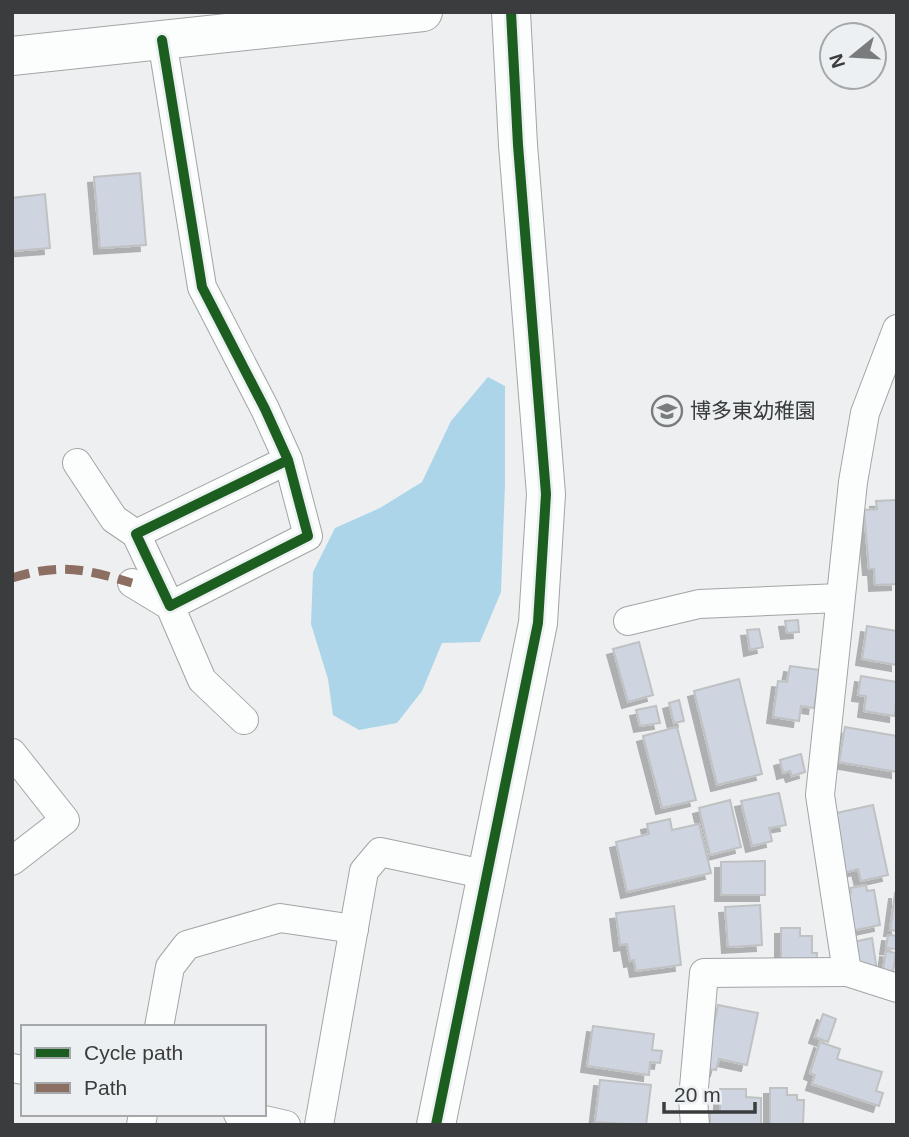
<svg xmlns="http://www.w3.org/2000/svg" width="909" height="1137" font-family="Helvetica,'Noto Sans JP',sans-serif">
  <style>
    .forest { fill: #acd5ea }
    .building { fill: #ced5e1; stroke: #c0c1c3; stroke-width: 2; filter: url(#shadow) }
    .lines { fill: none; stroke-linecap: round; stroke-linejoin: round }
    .street-casing { stroke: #a3a4a5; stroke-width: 30 }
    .secondary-casing { stroke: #a3a4a5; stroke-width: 40 }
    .highway-casing { stroke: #a3a4a5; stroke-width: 40 }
    .street { stroke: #fcfdfd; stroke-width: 28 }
    .secondary { stroke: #fcfdfd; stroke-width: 38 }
    .highway { stroke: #fcfdfd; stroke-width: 38 }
    .quiet { stroke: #8d6e63; stroke-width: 9; stroke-dasharray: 18 9; stroke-linecap: butt }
    .cycleway-casing { stroke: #ecf0f2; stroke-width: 15 }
    .cycleway { stroke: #1b5e20; stroke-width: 10 }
    .labels { text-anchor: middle; stroke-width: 6; stroke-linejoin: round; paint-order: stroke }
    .poi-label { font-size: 21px; fill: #3b3c3d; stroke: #ecf0f2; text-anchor: start }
  </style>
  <defs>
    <filter id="shadow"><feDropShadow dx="-6" dy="6" stdDeviation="0" flood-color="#0004"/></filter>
  </defs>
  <rect width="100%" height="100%" fill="#edeff1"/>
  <path class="forest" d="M488,377L505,386V483L501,592L480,642L442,643L422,691L397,723L359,730L333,715L328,679L311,624L313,572L335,528L380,508L422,482L451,421Z"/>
  <g class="building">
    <path d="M140,173L146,245L100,248L94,177Z"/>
    <path d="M45,194L50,248L12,251V198Z"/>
    <path d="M897,500V584L875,585L874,569H869L864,510L877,509L876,501Z"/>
    <path d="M798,620L799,632L787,633L785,621Z"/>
    <path d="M867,626L897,631V665L862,659Z"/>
    <path d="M759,629L763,647L750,650L747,630Z"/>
    <path d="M639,642L653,695L628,702L613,649Z"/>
    <path d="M790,666L820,670L814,708L801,706L799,721L773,717L778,681L787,682Z"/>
    <path d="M861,676L897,682L895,716L864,711L866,696L858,695Z"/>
    <path d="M739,679L762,774L717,785L694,691Z"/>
    <path d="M679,700L684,721L674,723L669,703Z"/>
    <path d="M656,706L660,723L640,726L636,710Z"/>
    <path d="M677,727L696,800L662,808L643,736Z"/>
    <path d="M845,727L897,736V772L839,762Z"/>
    <path d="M801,754L805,772L792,776L790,771L783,773L780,760Z"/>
    <path d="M779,793L786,825L769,828L772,841L752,846L741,801Z"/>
    <path d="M730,800L741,847L710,855L699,808Z"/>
    <path d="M873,805L888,875L861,881L858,869L844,873L832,814Z"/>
    <path d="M670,819L672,830L699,824L711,873L627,892L616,842L649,834L647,824Z"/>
    <path d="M765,861V895H721V862Z"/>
    <path d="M866,885L867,891L874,890L880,925L851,931L844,894L851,892L850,888Z"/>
    <path d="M895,893H897V931L890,930Z"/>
    <path d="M760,905L762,945L728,947L725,907Z"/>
    <path d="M674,906L681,965L636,971L634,960L630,961L627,944L620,945L616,913Z"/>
    <path d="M781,928H800V936H812V953H817L816,971L781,970Z"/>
    <path d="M888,935L897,936L896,949L886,948Z"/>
    <path d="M872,938L877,971L859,974L853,942Z"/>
    <path d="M886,951L896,953L892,978L882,976Z"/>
    <path d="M718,1005L758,1013L747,1065L719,1059L716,1070L705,1068Z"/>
    <path d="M823,1014L836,1019L828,1042L815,1037Z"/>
    <path d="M593,1026L654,1034L652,1050L662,1051L660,1063L650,1062L649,1075L587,1066Z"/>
    <path d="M820,1042L840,1049L837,1059L882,1072L876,1091L883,1093L879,1106L812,1084L815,1075L810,1073Z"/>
    <path d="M600,1080L651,1085L646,1125L595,1122Z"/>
    <path d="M770,1088H787V1095H797V1100H804L803,1125H770Z"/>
    <path d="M720,1089H746V1097L761,1098V1124L710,1125V1113H720Z"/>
  </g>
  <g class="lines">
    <g class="street-casing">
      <g id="street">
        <path d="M162,40L202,287L265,409L288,460L308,536L170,606L136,534L288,460"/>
        <path d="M897,329L865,413L853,482L820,795L847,972L897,988"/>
        <path d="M77,463L114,519L136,534"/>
        <path d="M132,583L170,606L202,680L244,720"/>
        <path d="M628,621L699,604L840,598"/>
        <path d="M12,753L65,820L12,861"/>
        <path d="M159,1027L170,967L187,945L280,918L354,929"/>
        <path d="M12,1068L23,1070"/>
        <path d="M238,1114L286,1125"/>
        <path d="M141,1125L143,1114"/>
        <path d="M319,1125L364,871L380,852L488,875"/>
        <path d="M695,1125L693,1099L704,973L847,972"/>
      </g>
    </g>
    <g class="secondary-casing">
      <path id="secondary" d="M436,1125L538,623L546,494L518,145L511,12"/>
    </g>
    <g class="highway-casing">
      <path id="highway" d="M12,56L423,12"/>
    </g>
    <use href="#street" class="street"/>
    <use href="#secondary" class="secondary"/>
    <use href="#highway" class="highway"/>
    <path class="quiet" d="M12,578C60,563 85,569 132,583"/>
    <g class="cycleway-casing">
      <g id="cycleway">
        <path d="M162,40L202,287L265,409L288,460L308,536L170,606L136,534L288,460"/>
        <path d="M436,1125L538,623L546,494L518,145L511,12"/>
      </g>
    </g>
    <use href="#cycleway" class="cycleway"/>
  </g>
  <defs>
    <g id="school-ring" transform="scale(1.575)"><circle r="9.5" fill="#ecf0f2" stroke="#797b7c" stroke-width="1.5"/><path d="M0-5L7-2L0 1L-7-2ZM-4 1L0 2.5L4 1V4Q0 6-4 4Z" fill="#797b7c"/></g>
  </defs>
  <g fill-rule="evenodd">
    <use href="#school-ring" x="667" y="411"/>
  </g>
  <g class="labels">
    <g class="poi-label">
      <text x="690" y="418">博多東幼稚園</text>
    </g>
  </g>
  <rect width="909" height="1137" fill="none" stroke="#3b3c3d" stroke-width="28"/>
  <rect x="21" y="1025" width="245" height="91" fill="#ecf0f2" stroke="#a5a8aa" stroke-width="2"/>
  <rect x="35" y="1048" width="35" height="10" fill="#1b5e20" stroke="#a5a8aa" stroke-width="2"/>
  <text x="84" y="1060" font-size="21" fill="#3b3c3d">Cycle path</text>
  <rect x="35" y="1083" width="35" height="10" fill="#8d6e63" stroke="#a5a8aa" stroke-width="2"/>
  <text x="84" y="1095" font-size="21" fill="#3b3c3d">Path</text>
  <g transform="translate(853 56) rotate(252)"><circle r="33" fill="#ecf0f2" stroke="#a5a8aa" stroke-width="2"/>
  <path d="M0-5L12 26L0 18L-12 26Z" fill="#797b7c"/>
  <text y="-10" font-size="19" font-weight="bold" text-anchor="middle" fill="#3b3c3d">N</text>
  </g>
  <path d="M664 1102v10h91v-10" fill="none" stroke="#3b3c3d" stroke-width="3.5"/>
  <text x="674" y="1102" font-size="21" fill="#3b3c3d" stroke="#ecf0f2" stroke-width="5" paint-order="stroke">20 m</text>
</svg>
